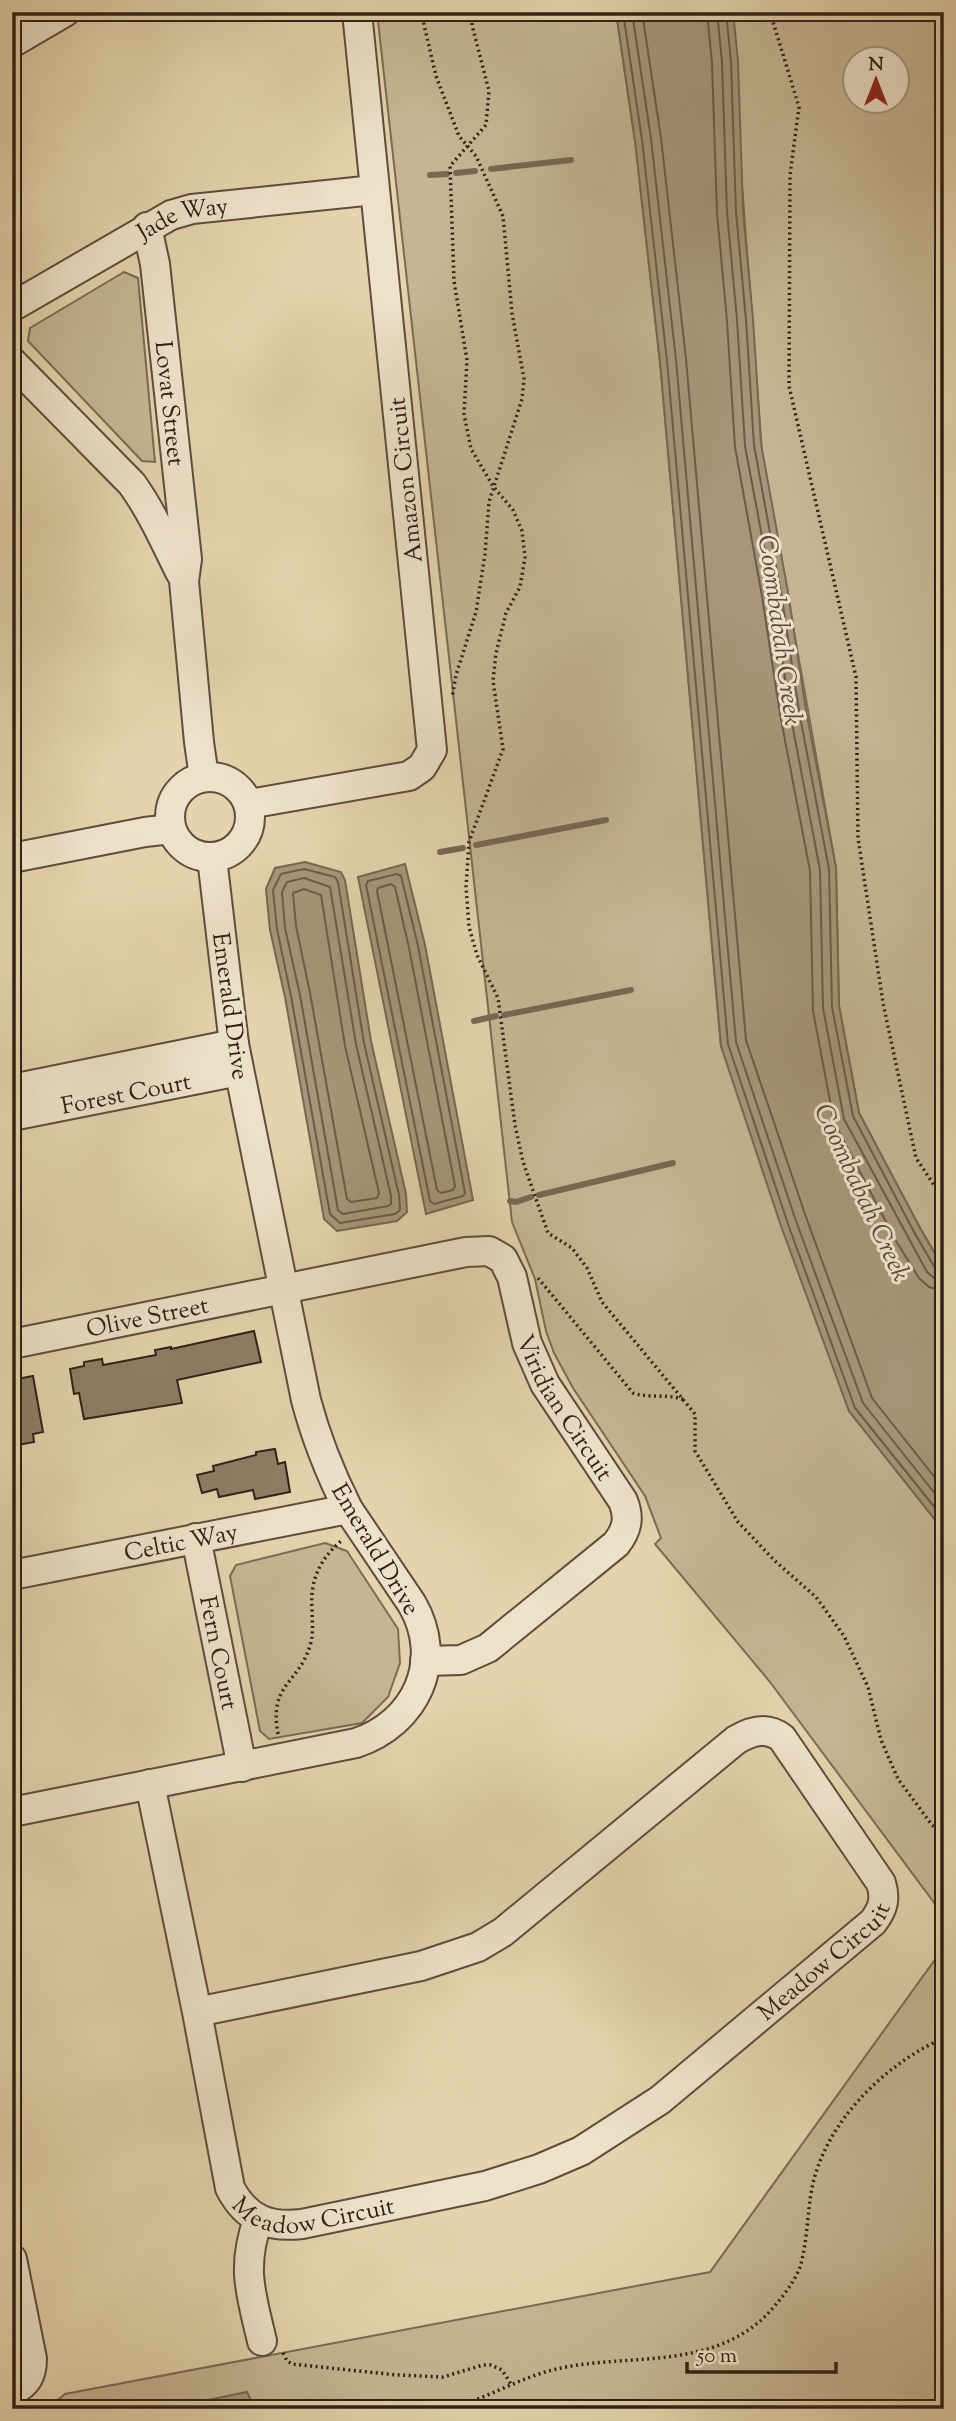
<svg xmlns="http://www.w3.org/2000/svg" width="956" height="2421" font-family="'Sorts Mill Goudy',serif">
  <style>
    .green { fill: #c6b593; stroke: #7c6a56; stroke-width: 2; fill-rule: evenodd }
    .water { fill: #a7967a; stroke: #786753; stroke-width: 2 }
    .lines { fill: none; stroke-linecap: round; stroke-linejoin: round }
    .shore { stroke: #6c5b4a; stroke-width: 2 }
    .stream { stroke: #786753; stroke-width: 6 }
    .building { fill: #8f7d65; stroke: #322019; stroke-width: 2 }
    .minor-casing { stroke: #5e4d3e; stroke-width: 32 }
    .path { stroke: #322019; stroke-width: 3.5; stroke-dasharray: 2 3.5; stroke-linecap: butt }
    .minor { stroke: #ede2c9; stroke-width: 28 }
    .labels { text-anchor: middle; stroke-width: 6; stroke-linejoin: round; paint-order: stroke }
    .street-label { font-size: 24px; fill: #322019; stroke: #ede2c9 }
    .water-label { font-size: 26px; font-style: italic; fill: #5b493b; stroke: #ede2c9 }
  </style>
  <rect width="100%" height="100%" fill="#e4d3ac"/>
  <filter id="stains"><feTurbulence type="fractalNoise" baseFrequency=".00286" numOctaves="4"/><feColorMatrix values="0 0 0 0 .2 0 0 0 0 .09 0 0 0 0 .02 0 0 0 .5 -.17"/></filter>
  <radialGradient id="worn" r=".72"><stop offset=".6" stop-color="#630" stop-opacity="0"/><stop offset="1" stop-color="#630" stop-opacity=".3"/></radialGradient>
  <g class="green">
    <path d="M377,12H616L635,141L660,362L721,1046L849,1411L944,1531V1916L770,1682L655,1544L661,1538L645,1496L573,1388L554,1353L546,1331L535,1279L512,1222Z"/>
    <path d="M729,12H944V1269L920,1228L859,1113L839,1006L836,868L762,452ZM855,60H897V102H855Z"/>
    <path d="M124,272L138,278L155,462L142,461L28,341L30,328Z"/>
    <path d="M325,1543L347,1551L398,1629L400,1663L388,1697L362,1723L269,1739L260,1731L230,1576L236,1565Z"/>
    <path d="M944,1947V2409H47L65,2394L710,2272Z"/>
  </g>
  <g class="water">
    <path d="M616,12H733L738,61L743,211L753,319L761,444L788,592L806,710L836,868L839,1006L859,1113L920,1228L944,1269V1531L849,1411L781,1226L721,1046L660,362L635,141Z"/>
    <path d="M305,862L341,872L345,880L371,1041L406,1194L407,1212L397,1221L337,1231L324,1219L285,997L270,930L266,889L275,868Z"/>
    <path d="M405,864L425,945L473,1200L426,1214L358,877Z"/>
    <path d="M247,2392L254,2407L251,2409H164Z"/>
  </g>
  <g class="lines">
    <g class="shore">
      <path d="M623,12L642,140L667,361L728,1044L788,1224L855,1408L944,1519"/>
      <path d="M632,12L651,139L676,360L736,1042L796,1221L863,1403L944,1505"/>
      <path d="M642,12L661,138L686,359L746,1040L806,1217L872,1398L944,1489"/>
      <path d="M707,12L712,63L717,213L727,321L735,447L762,596L780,714L810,871L813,1011L834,1122L896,1241L919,1278L929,1287L944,1291"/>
      <path d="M717,12L722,62L727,212L737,320L745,446L773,595L790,713L820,870L823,1008L844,1119L927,1272L934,1278L944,1280"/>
      <path d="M726,12L731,62L736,212L746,320L754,445L781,593L799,711L829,869L832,1007L853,1116L914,1232L935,1268L944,1271"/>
      <path d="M304,869L335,877L338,882L364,1043L399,1195L400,1210L395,1214L340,1223L330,1214L291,996L277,929L273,890L281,874Z"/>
      <path d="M397,874L401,876L418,946L465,1193L463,1196L434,1204L430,1201L366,885L368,881Z"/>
      <path d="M304,878L330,887L356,1044L391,1196V1204L388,1206L343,1214L338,1210L300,995L285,928L282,892L287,882Z"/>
      <path d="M391,884L395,887L409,948L455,1186L453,1190L441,1193L437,1190L377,891L378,888Z"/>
      <path d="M304,889L321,895L345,1046L379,1193L377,1198L351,1202L347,1199L310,993L296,926L293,893Z"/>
    </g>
    <g class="stream">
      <path d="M491,169L571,160"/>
      <path d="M456,173L475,171"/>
      <path d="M430,175L447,174"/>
      <path d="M476,845L606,820"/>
      <path d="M440,852L463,848"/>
      <path d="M504,1015L631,990"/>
      <path d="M474,1021L496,1016"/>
      <path d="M539,1195L673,1163"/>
      <path d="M510,1201L516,1202L531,1197"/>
    </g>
  </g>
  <g class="building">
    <path d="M254,1331L261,1362L177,1380L182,1403L84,1419L79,1393L74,1394L70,1369L84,1366V1362L102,1359L103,1365L156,1355L155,1350L171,1347V1349Z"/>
    <path d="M33,1376L43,1432L33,1434L34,1442L12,1446V1380Z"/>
    <path d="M275,1449L278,1464L285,1462L290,1492L255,1499L253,1490L219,1497L217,1489L202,1493L197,1475L214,1471L213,1466L256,1455V1452Z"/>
  </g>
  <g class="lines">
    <g class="minor-casing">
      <g id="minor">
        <path d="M12,43L65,12"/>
        <path id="s1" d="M147,227L155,264L187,559L184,581L199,742L204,777"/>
        <path id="s2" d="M12,307L171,215L192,209L374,190"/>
        <path d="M12,362L132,484C152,512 165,542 180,572"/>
        <circle cx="210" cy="817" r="40"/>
        <path d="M249,804L409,776L422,767L432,750L357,12"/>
        <path d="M12,858L145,832L171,829"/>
        <path d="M12,1089L234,1044"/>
        <path id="s3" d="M12,1116L239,1071"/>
        <path id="s4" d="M12,1344L466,1252L489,1251L503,1259L512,1277L527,1343L545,1384L623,1501C630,1518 627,1530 616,1544L488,1648L461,1660L425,1661"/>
        <path id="s5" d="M196,1538L242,1767"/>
        <path id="s6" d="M12,1575L348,1509"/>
        <path id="s7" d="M150,1784L197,2012L230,2188C246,2219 269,2228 302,2224L485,2186L539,2169L581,2151L660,2100L873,1922C883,1909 886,1899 881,1883L782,1738C767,1726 751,1731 736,1740L503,1932L478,1947L421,1966L197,2012"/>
        <path d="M12,1812L356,1743C416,1723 445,1661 412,1604L348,1509C330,1473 316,1438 306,1400L234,1044L212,858"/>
        <path d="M258,2220C241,2268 251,2294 262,2341"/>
        <path d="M12,2259L32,2359C32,2375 27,2384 12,2391"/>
      </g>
    </g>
    <g class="path">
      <path d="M421,12L436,76L459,136L476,156L503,216L512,313L524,379L522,399L489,502L485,554L476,612L456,675L452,698"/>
      <path d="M472,12V25L489,91L486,125L450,166L454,281L467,360L464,414L471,449L493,486L513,510L522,531L525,557L520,587L506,613L496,653L493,681L503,749L469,842L466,887L469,927L477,955L498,998L515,1125L523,1162L548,1233L572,1248L587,1268L602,1302L695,1414V1451L738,1522L775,1561L816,1597L844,1636L868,1687L881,1740L898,1779L932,1825L944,1836"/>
      <path d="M770,12L799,107L790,175L789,386L856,677L858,838L883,1003L916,1158L944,1200"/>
      <path d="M538,1278L633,1393C650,1399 667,1393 685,1400"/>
      <path d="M278,1734C269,1683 297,1686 310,1646C314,1633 312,1621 312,1608C310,1580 320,1559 341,1541"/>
      <path d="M283,2353L287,2361L292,2364L397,2375L443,2377L483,2365H491L502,2370L511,2384"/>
      <path d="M446,2409C486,2400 521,2376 561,2368C628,2354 702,2369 759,2322C773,2310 794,2284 800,2267C808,2240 807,2210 813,2183C828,2120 886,2063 944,2038"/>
    </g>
    <use href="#minor" class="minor"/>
  </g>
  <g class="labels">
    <g class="street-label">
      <text dy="8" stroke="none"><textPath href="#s2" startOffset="194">Jade Way</textPath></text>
      <text dy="8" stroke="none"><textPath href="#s1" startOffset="178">Lovat Street</textPath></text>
      <text transform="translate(405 480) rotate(-96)" y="8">Amazon Circuit</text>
      <text transform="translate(231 1006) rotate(82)" y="8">Emerald Drive</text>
      <text dy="8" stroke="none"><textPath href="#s3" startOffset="116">Forest Court</textPath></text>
      <text dy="8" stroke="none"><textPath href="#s4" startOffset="138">Olive Street</textPath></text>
      <text dy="8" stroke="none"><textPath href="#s4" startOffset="665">Viridian Circuit</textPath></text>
      <text dy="8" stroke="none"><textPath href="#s6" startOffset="172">Celtic Way</textPath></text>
      <text transform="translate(376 1549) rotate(59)" y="8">Emerald Drive</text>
      <text dy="8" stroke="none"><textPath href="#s5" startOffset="117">Fern Court</textPath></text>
      <text dy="8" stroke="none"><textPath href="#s7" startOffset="1097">Meadow Circuit</textPath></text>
      <text dy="8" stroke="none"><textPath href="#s7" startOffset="509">Meadow Circuit</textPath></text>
    </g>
    <g class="water-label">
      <text transform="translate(781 630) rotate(82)" y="9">Coombabah Creek</text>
      <text transform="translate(863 1192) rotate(65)" y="9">Coombabah Creek</text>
    </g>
  </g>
  <rect width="956" height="2421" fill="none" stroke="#e4d3ac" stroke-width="42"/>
  <rect x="14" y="14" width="928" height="2393" fill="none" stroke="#322019" stroke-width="3.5"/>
  <rect x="21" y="21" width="914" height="2379" fill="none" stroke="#322019" stroke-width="2"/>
  <g transform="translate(876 80)"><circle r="33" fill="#ede2c9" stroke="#a29483" stroke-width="2"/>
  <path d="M0-5L12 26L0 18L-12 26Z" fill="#8f2418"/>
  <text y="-10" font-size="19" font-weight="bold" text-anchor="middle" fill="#322019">N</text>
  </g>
  <path d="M687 2362v10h149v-10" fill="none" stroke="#322019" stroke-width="3.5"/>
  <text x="697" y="2362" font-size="21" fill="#322019" stroke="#ede2c9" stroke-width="5" paint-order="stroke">50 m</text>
  <rect width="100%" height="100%" filter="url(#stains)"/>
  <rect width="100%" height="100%" fill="url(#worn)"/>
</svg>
